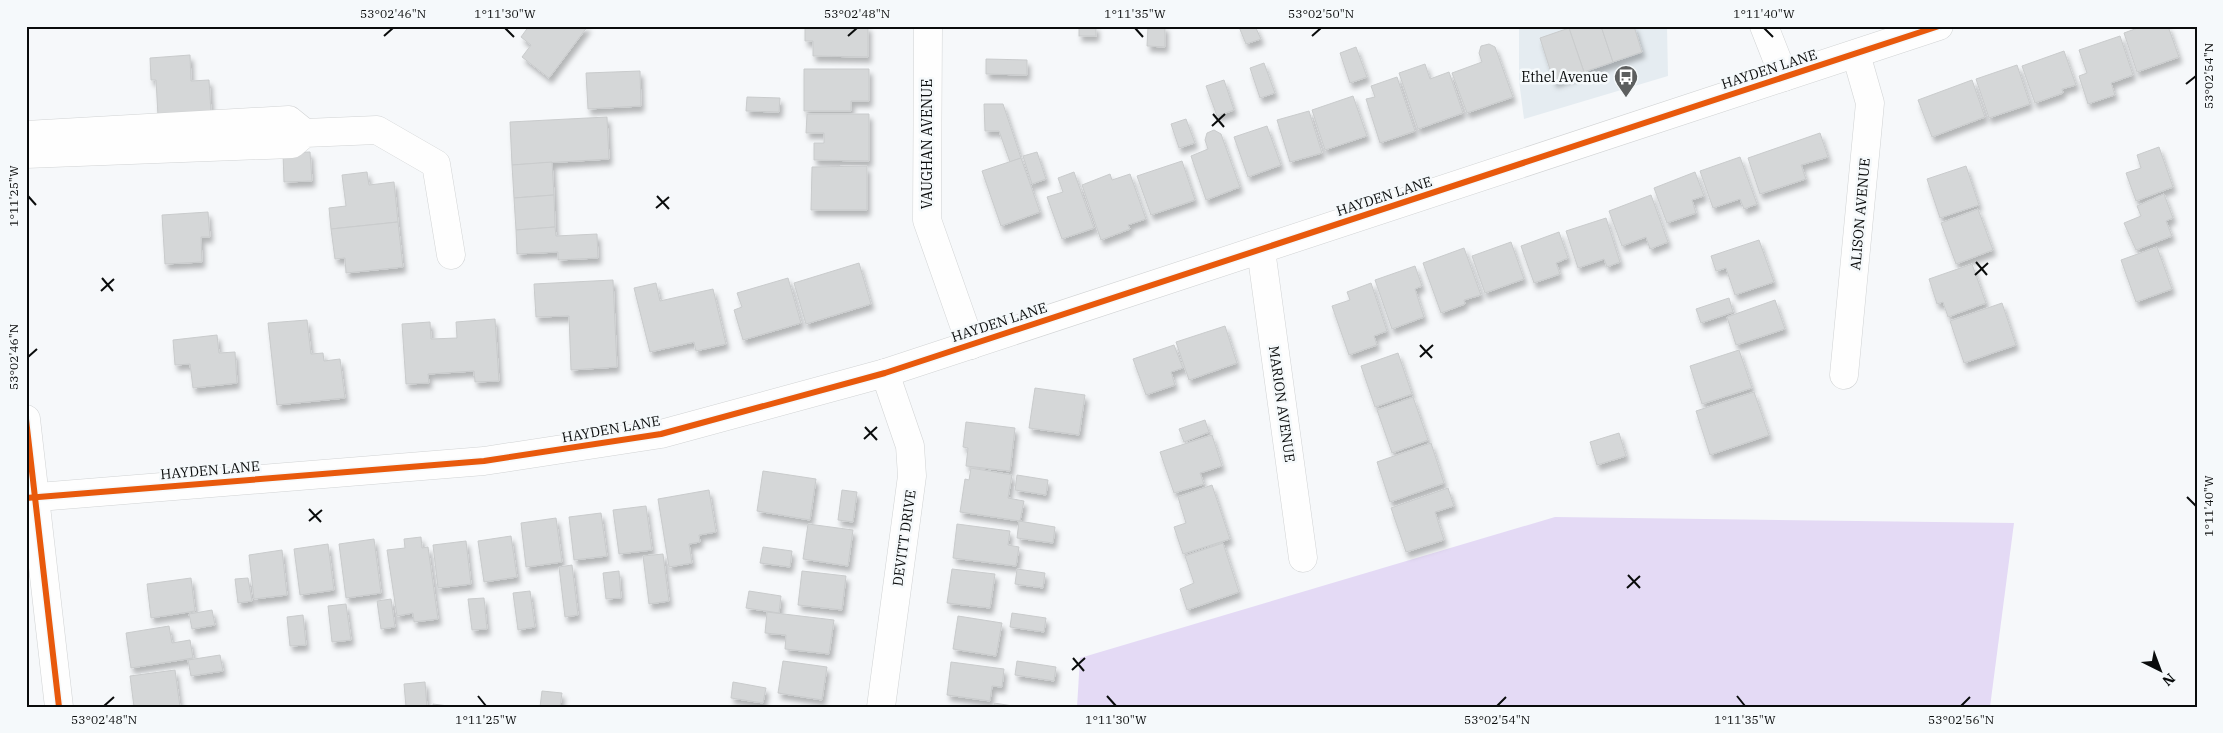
<svg xmlns="http://www.w3.org/2000/svg" width="2223" height="733" font-family="'IBM Plex Serif',serif">
  <style>
    .built { fill: #e5ecf1 }
    .green { fill: #e4daf5 }
    .building { fill: #d5d7d8; stroke: #c9cbcc; filter: url(#shadow) }
    .lines { fill: none; stroke-linecap: round; stroke-linejoin: round }
    .minor-casing { stroke: #d1d3d4; stroke-width: 29 }
    .tertiary-casing { stroke: #d1d3d4; stroke-width: 29 }
    .minor { stroke: #fefefe; stroke-width: 28 }
    .tertiary { stroke: #fefefe; stroke-width: 28 }
    .cycleway-casing { stroke: #f5f9fb; stroke-width: 9 }
    .cycleway { stroke: #e8590c; stroke-width: 6 }
    .ticks { fill: none; stroke: #0a0c0c; stroke-width: 2 }
    .labels { text-anchor: middle; stroke-width: 5; stroke-linejoin: round; paint-order: stroke }
    .street-label { font-size: 14px; fill: #0a0c0c; stroke: #f5f9fb }
    .poi-label { font-size: 14px; fill: #0a0c0c; stroke: #f5f9fb; text-anchor: end }
    .neatline { fill: none; stroke: #0a0c0c; stroke-width: 2 }
    .ticks-label { font-size: 12px; text-anchor: middle; fill: #0a0c0c }
  </style>
  <defs>
    <filter id="shadow"><feDropShadow dx="3" dy="5.5" stdDeviation="2.5" flood-color="#0004"/></filter>
  </defs>
  <rect width="100%" height="100%" fill="#f6f8fa"/>
  <path class="built" d="M1519,26H1667L1668,76L1524,119L1519,81Z"/>
  <path class="green" d="M1555,517L2014,523L1990,707H1077L1080,658Z"/>
  <g class="building">
    <path d="M529,26H588L549,78L522,57L531,45L521,37Z"/>
    <path d="M805,26H868V57L813,56V41H805Z"/>
    <rect x="1079" y="26" width="17" height="10"/>
    <path d="M1148,26H1165V47L1147,46Z"/>
    <path d="M1255,26L1261,39L1246,44L1239,27Z"/>
    <path d="M1568,26H1601L1613,62L1584,72Z"/>
    <path d="M1601,26H1634L1642,52L1613,62Z"/>
    <path d="M2143,26H2168L2179,57L2137,72L2124,33Z"/>
    <path d="M1569,28L1584,72L1554,82L1540,38Z"/>
    <path d="M2120,36L2133,75L2111,83L2115,95L2088,104L2079,76L2087,73L2079,50Z"/>
    <path d="M1489,44L1495,47L1513,97L1467,113L1452,73L1482,62L1479,53L1481,46Z"/>
    <path d="M1356,47L1367,77L1350,83L1340,53Z"/>
    <path d="M2064,51L2076,85L2062,89L2063,93L2035,103L2022,66Z"/>
    <path d="M190,55L191,81L209,80L211,112L158,116L156,80H151L150,58Z"/>
    <path d="M986,59L1027,60V75L986,74Z"/>
    <path d="M1264,63L1275,93L1260,98L1250,68Z"/>
    <path d="M1425,64L1430,79L1449,72L1463,113L1418,129L1399,73Z"/>
    <path d="M2017,65L2030,104L1989,118L1976,79Z"/>
    <path d="M804,69H869V101H851V111H804Z"/>
    <path d="M640,71L641,106L588,109L586,73Z"/>
    <path d="M1397,77L1415,131L1380,143L1366,99L1375,97L1371,86Z"/>
    <path d="M1224,80L1234,110L1217,116L1206,86Z"/>
    <path d="M1972,80L1985,117L1932,137L1918,100Z"/>
    <path d="M1353,96L1367,136L1325,150L1312,110Z"/>
    <path d="M747,97L780,98L779,112L746,111Z"/>
    <path d="M984,104H1003L1021,158L1010,162L999,131H985Z"/>
    <path d="M1309,111L1322,153L1290,162L1277,120Z"/>
    <path d="M807,114H869V161L814,160V143H824V133H806Z"/>
    <path d="M607,117L609,159L512,165L510,122Z"/>
    <path d="M1186,119L1195,143L1179,148L1171,124Z"/>
    <path d="M1267,126L1281,165L1248,177L1234,137Z"/>
    <path d="M1214,130L1221,134L1240,187L1206,200L1191,156L1208,149L1205,140L1207,133Z"/>
    <path d="M1820,133L1828,157L1801,165L1806,179L1760,194L1748,158Z"/>
    <path d="M2159,147L2173,187L2136,201L2126,173L2141,168L2137,155Z"/>
    <path d="M310,152L312,181L284,182L283,153Z"/>
    <path d="M1037,152L1046,179L1032,184L1023,156Z"/>
    <path d="M1740,157L1757,204L1744,209L1740,199L1713,208L1700,171Z"/>
    <path d="M1021,158L1040,212L1001,226L982,171Z"/>
    <path d="M1182,161L1195,200L1151,215L1137,176Z"/>
    <path d="M552,162L554,195L514,198L512,165Z"/>
    <path d="M867,166V210H811L812,167Z"/>
    <path d="M1966,166L1979,205L1940,218L1927,179Z"/>
    <path d="M367,172L369,185L394,182L398,222L331,229L329,208L346,206L342,175Z"/>
    <path d="M1074,172L1094,228L1062,239L1047,197L1063,192L1058,178Z"/>
    <path d="M1695,172L1704,196L1692,200L1696,213L1667,223L1654,188Z"/>
    <path d="M1110,174L1112,180L1130,174L1146,219L1128,225L1130,229L1101,240L1082,185Z"/>
    <path d="M2164,194L2173,218L2166,221L2172,236L2136,250L2124,223L2141,216L2137,206Z"/>
    <path d="M554,195L555,227L516,230L514,198Z"/>
    <path d="M1651,195L1668,242L1650,249L1646,237L1622,246L1609,211Z"/>
    <path d="M1978,209L1993,250L1956,264L1941,223Z"/>
    <path d="M208,212L210,237H201L202,262L165,264L162,215Z"/>
    <path d="M1606,218L1620,262L1607,267L1604,259L1578,268L1566,231Z"/>
    <path d="M398,222L403,267L346,273L345,258L335,259L331,229Z"/>
    <path d="M555,227L556,236L597,234L598,258L558,260V252L517,254L516,230Z"/>
    <path d="M1559,232L1568,258L1556,263L1560,274L1534,283L1521,246Z"/>
    <path d="M1759,240L1774,282L1735,295L1726,268L1716,271L1711,256Z"/>
    <path d="M1511,242L1524,279L1485,293L1472,256Z"/>
    <path d="M2157,247L2172,289L2136,302L2121,260Z"/>
    <path d="M1464,248L1481,295L1464,300L1465,304L1441,313L1423,263Z"/>
    <path d="M859,263L871,304L806,324L794,283Z"/>
    <path d="M1972,264L1986,303L1948,317L1943,302L1937,304L1929,279Z"/>
    <path d="M1415,266L1422,286L1415,289L1424,317L1392,329L1375,280Z"/>
    <path d="M788,278L801,323L743,340L734,310L742,307L737,293Z"/>
    <path d="M613,280L617,367L571,370L569,316L536,317L534,284Z"/>
    <path d="M656,283L660,301L713,289L726,344L696,351L694,342L650,352L634,288Z"/>
    <path d="M1371,283L1387,331L1374,336L1377,345L1349,355L1332,306L1350,300L1347,292Z"/>
    <path d="M1729,298L1733,312L1701,323L1696,309Z"/>
    <path d="M1775,300L1785,329L1736,345L1727,317Z"/>
    <path d="M2002,303L2016,345L1964,363L1950,321Z"/>
    <path d="M495,319L499,381L475,382L474,371L428,374L429,383L406,384L402,324L430,322L431,339L457,338L456,322Z"/>
    <path d="M307,320L311,354L323,353L324,361L340,359L345,398L277,405L268,323Z"/>
    <path d="M1225,326L1237,363L1189,380L1176,342Z"/>
    <path d="M217,335L219,353L235,352L237,383L193,388L190,364L175,365L173,340Z"/>
    <path d="M1174,345L1183,368L1171,372L1175,385L1146,395L1133,359Z"/>
    <path d="M1739,350L1752,388L1702,404L1690,366Z"/>
    <path d="M1398,353L1412,394L1375,407L1361,366Z"/>
    <path d="M1035,388L1085,395L1079,435L1029,428Z"/>
    <path d="M1754,392L1769,435L1710,455L1696,411Z"/>
    <path d="M1413,397L1428,440L1392,453L1377,410Z"/>
    <path d="M1205,420L1209,432L1184,442L1179,429Z"/>
    <path d="M966,422L1015,428L1010,471L966,466L968,448L963,447Z"/>
    <path d="M1619,433L1626,456L1597,465L1590,442Z"/>
    <path d="M1212,435L1222,466L1200,473L1204,484L1174,493L1160,452Z"/>
    <path d="M1431,443L1444,483L1390,502L1377,462Z"/>
    <path d="M971,468L1012,475L1008,498L1024,501L1020,521L960,512L965,479L969,480Z"/>
    <path d="M763,471L816,479L810,520L757,511Z"/>
    <path d="M1017,475L1048,480L1046,495L1015,490Z"/>
    <path d="M1212,485L1230,539L1183,554L1174,527L1186,523L1178,497Z"/>
    <path d="M1448,488L1454,506L1435,512L1444,540L1406,552L1391,508Z"/>
    <path d="M709,490L716,532L699,535L700,542L689,544L692,563L669,567L658,499Z"/>
    <path d="M842,490L857,492L853,522L838,520Z"/>
    <path d="M646,506L652,550L619,554L613,510Z"/>
    <path d="M601,513L607,556L574,560L569,517Z"/>
    <path d="M556,518L562,562L526,567L521,523Z"/>
    <path d="M1019,521L1055,527L1053,543L1017,538Z"/>
    <path d="M808,524L853,530L848,566L803,559Z"/>
    <path d="M957,524L1010,531L1008,545L1019,547L1016,566L953,558Z"/>
    <path d="M511,536L517,577L484,582L478,541Z"/>
    <path d="M421,537L422,548L428,547L438,619L414,622L413,613L397,616L387,550L405,548L404,539Z"/>
    <path d="M374,539L381,593L346,598L339,544Z"/>
    <path d="M466,541L471,584L438,588L433,545Z"/>
    <path d="M1223,543L1239,592L1187,610L1180,589L1194,583L1185,556Z"/>
    <path d="M328,544L334,590L300,595L294,549Z"/>
    <path d="M763,547L792,551L790,567L760,563Z"/>
    <path d="M282,550L287,595L254,599L249,555Z"/>
    <path d="M663,554L669,601L649,604L643,556Z"/>
    <path d="M572,565L578,615L565,617L559,567Z"/>
    <path d="M952,569L995,574L990,608L947,603Z"/>
    <path d="M1017,569L1045,573L1043,588L1015,584Z"/>
    <path d="M619,571L621,598L606,599L603,573Z"/>
    <path d="M802,571L846,576L842,610L798,605Z"/>
    <path d="M191,578L195,611L151,618L147,584Z"/>
    <path d="M248,578L252,601L238,603L235,579Z"/>
    <path d="M530,591L535,627L518,630L513,593Z"/>
    <path d="M749,591L781,596L779,613L746,608Z"/>
    <path d="M484,598L487,629L472,630L468,599Z"/>
    <path d="M391,599L395,627L381,629L377,601Z"/>
    <path d="M346,604L351,640L332,642L328,606Z"/>
    <path d="M212,610L215,625L192,629L189,614Z"/>
    <path d="M767,612L834,620L829,654L785,649L786,635L765,633Z"/>
    <path d="M1012,613L1046,618L1044,632L1010,627Z"/>
    <path d="M303,615L306,645L290,646L287,617Z"/>
    <path d="M958,616L1002,623L996,656L953,649Z"/>
    <path d="M169,626L172,643L190,640L193,658L131,668L126,633Z"/>
    <path d="M220,655L223,671L191,676L188,660Z"/>
    <path d="M783,661L827,667L822,700L778,693Z"/>
    <path d="M1017,661L1056,667L1054,681L1015,675Z"/>
    <path d="M951,662L1004,669L1002,687L992,686L990,701L947,695Z"/>
    <path d="M175,670L180,707H134L130,676Z"/>
    <path d="M425,682L427,707H406L404,684Z"/>
    <path d="M733,682L766,688L763,703L731,698Z"/>
    <path d="M542,691L562,693L560,707H540Z"/>
    <path d="M994,703L1019,707H994Z"/>
    <path d="M433,704L456,707H433Z"/>
  </g>
  <g class="lines">
    <g class="minor-casing">
      <g id="minor">
        <path d="M928,26L927,220L971,345"/>
        <path d="M1764,26L1784,77"/>
        <path d="M26,135L289,120L305,133"/>
        <path d="M26,154L292,144L305,133L377,130L436,164L451,255"/>
        <path d="M1261,250L1303,558"/>
        <path d="M1844,375L1870,103L1856,54"/>
        <path d="M26,498L484,461L661,434L885,373L1939,26"/>
        <path d="M881,707L912,476L910,446L885,373"/>
      </g>
    </g>
    <g class="tertiary-casing">
      <path id="tertiary" d="M26,419L59,707"/>
    </g>
    <use href="#minor" class="minor"/>
    <use href="#tertiary" class="tertiary"/>
    <g class="cycleway-casing">
      <g id="cycleway">
        <path d="M26,419L59,707"/>
        <path d="M26,498L484,461L661,434L885,373L1939,26"/>
      </g>
    </g>
    <use href="#cycleway" class="cycleway"/>
  </g>
  <path class="ticks" d="M505,28L514,37M1135,28L1143,37M1764,28L1773,37M384,36L393,28M848,36L857,28M1312,36L1321,28M2186,84L2196,76M1213,114L1224,127M1212,126L1225,114M28,196L36,205M657,196L669,209M656,208L669,197M1976,262L1987,275M1975,275L1988,263M102,278L113,291M101,291L114,279M1420,345L1432,358M28,357L37,349M1420,357L1433,345M865,427L877,440M864,439L877,427M2187,497L2196,506M309,509L321,522M309,521L322,510M1628,575L1640,588M1627,588L1640,576M1073,658L1084,671M1072,670L1085,658M478,696L486,706M1107,696L1116,706M1737,696L1745,706M104,706L114,697M1497,706L1506,697M1961,706L1970,697"/>
  <defs>
    <g id="bus-pin" transform="scale(1.25)"><path d="M0 17L-7.5 6A9.5 9.5 0 1 1 7.5 6Z" fill="#5d5f5f" stroke="#f5f9fb"/><path d="M-5-6H5V4H4V6H2V4H-2V6H-4V4H-5ZM-3.5-4V0h7V-4ZM-3.5 1.2v1.5H-2V1.2ZM2 1.2v1.5H3.5V1.2Z" fill="#fff"/></g>
  </defs>
  <g fill-rule="evenodd">
    <use href="#bus-pin" x="1626" y="77"/>
  </g>
  <g class="labels">
    <g class="street-label">
      <text transform="translate(1769 69) rotate(-18)" y="5">HAYDEN LANE</text>
      <text transform="translate(927 144) rotate(-90)" y="5">VAUGHAN AVENUE</text>
      <text transform="translate(1384 196) rotate(-18)" y="5">HAYDEN LANE</text>
      <text transform="translate(1860 214) rotate(-85)" y="5">ALISON AVENUE</text>
      <text transform="translate(999 322) rotate(-18)" y="5">HAYDEN LANE</text>
      <text transform="translate(1282 404) rotate(82)" y="5">MARION AVENUE</text>
      <text transform="translate(611 429) rotate(-10)" y="5">HAYDEN LANE</text>
      <text transform="translate(210 470) rotate(-5)" y="5">HAYDEN LANE</text>
      <text transform="translate(904 538) rotate(-82)" y="5">DEVITT DRIVE</text>
    </g>
    <g class="poi-label">
      <text x="1608" y="82">Ethel Avenue</text>
    </g>
  </g>
  <rect width="2223" height="733" fill="none" stroke="#f5f9fb" stroke-width="55"/>
  <g transform="translate(2160 670) rotate(138)" stroke="#f5f9fb" stroke-width="4" paint-order="stroke">
  <path d="M0-4L9 19L0 12L-9 19Z" fill="#0a0c0c"/>
  <text y="-8" font-size="14" font-weight="bold" text-anchor="middle" fill="#0a0c0c">N</text>
  </g>
  <rect x="28" y="28" width="2168" height="678" class="neatline"/>
  <g class="ticks-label">
    <text x="393" y="18">53°02'46"N</text>
    <text x="505" y="18">1°11'30"W</text>
    <text x="857" y="18">53°02'48"N</text>
    <text x="1135" y="18">1°11'35"W</text>
    <text x="1321" y="18">53°02'50"N</text>
    <text x="1764" y="18">1°11'40"W</text>
    <text transform="translate(2209 76) rotate(-90)" y="4">53°02'54"N</text>
    <text transform="translate(14 196) rotate(-90)" y="4">1°11'25"W</text>
    <text transform="translate(14 357) rotate(-90)" y="4">53°02'46"N</text>
    <text transform="translate(2209 506) rotate(-90)" y="4">1°11'40"W</text>
    <text x="104" y="724">53°02'48"N</text>
    <text x="486" y="724">1°11'25"W</text>
    <text x="1116" y="724">1°11'30"W</text>
    <text x="1497" y="724">53°02'54"N</text>
    <text x="1745" y="724">1°11'35"W</text>
    <text x="1961" y="724">53°02'56"N</text>
  </g>
</svg>
